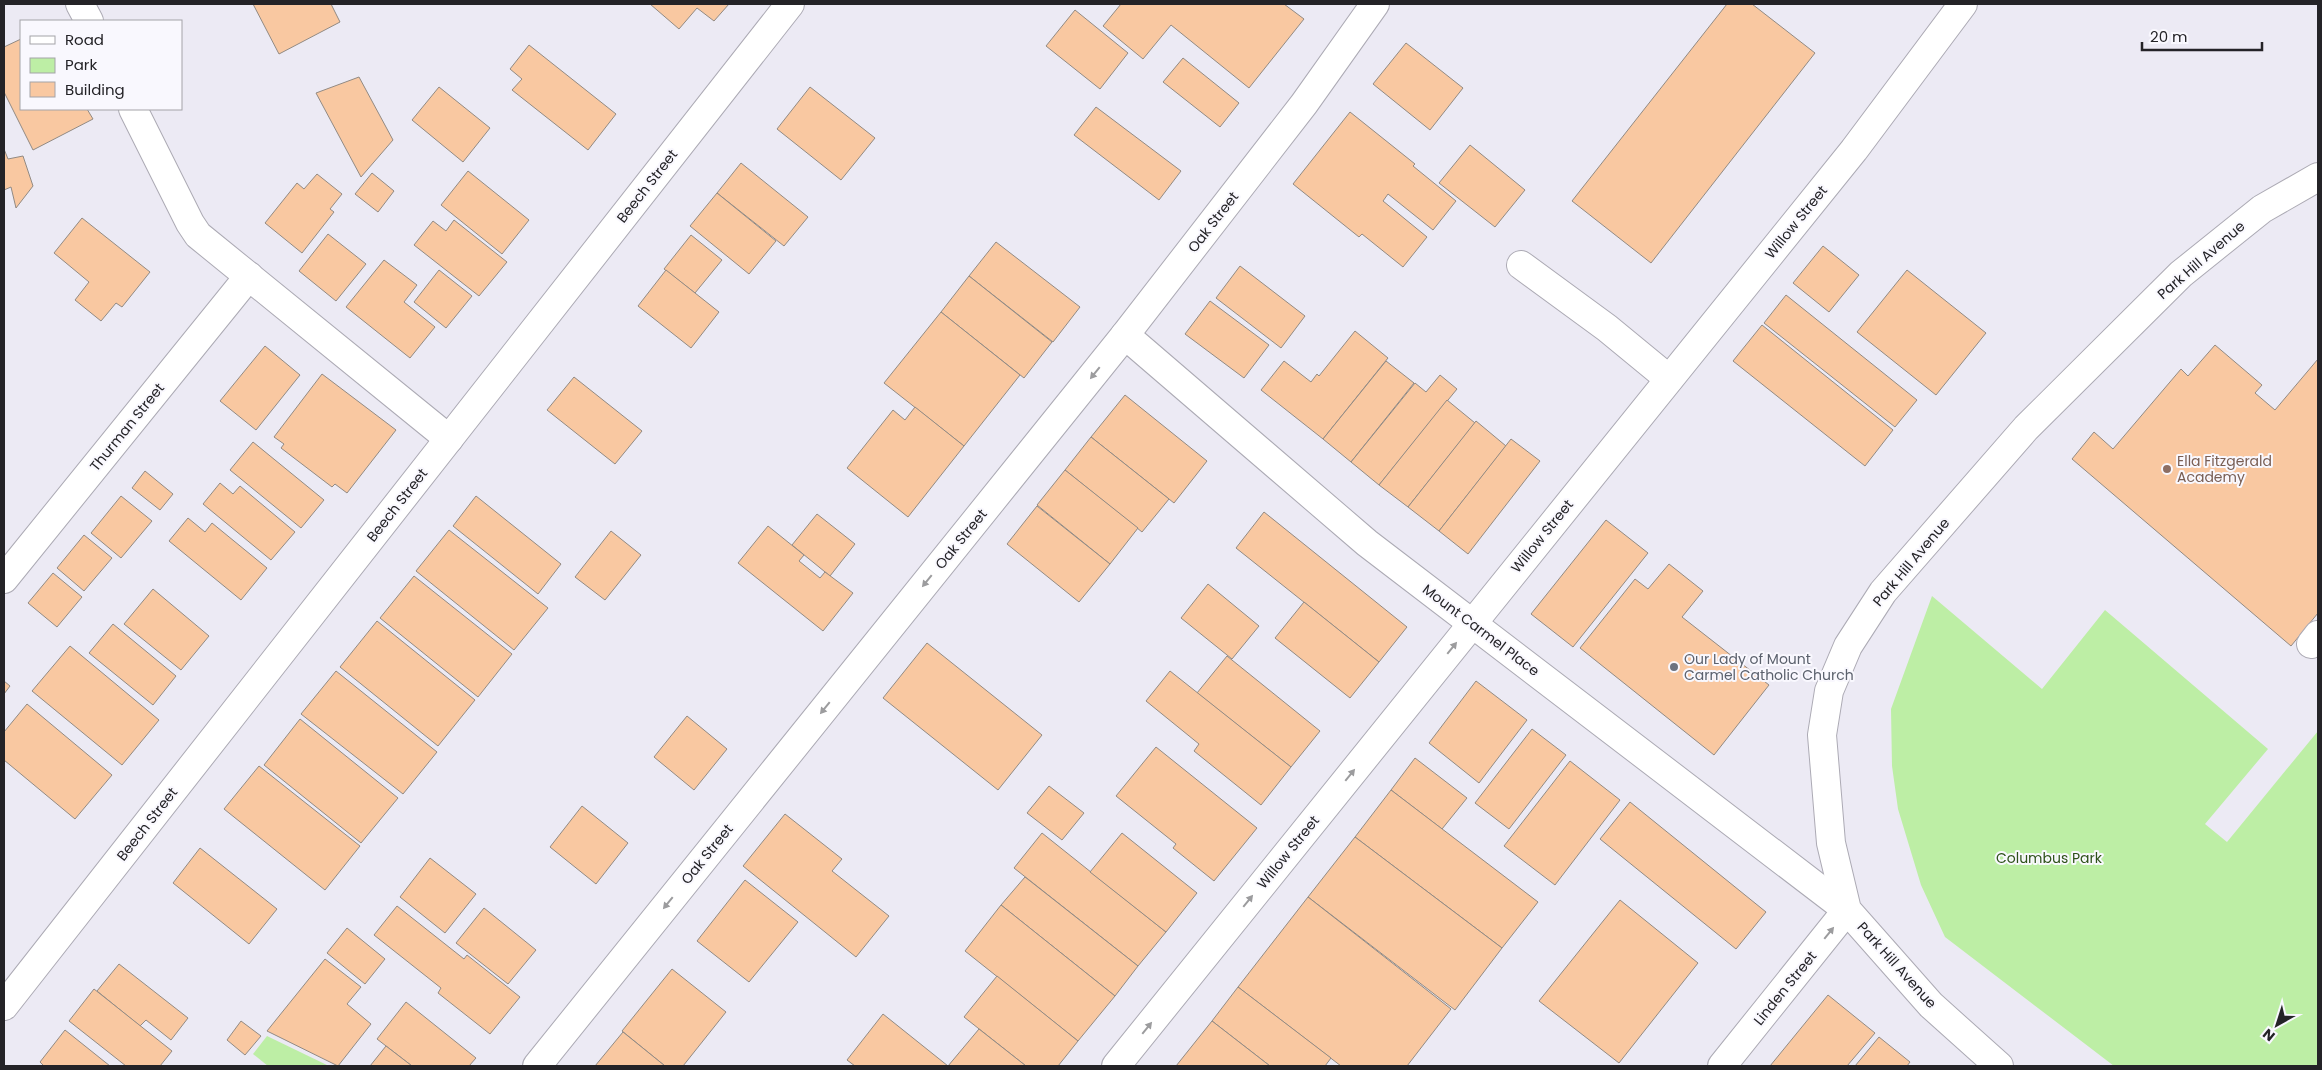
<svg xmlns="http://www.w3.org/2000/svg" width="2322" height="1070" font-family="Poppins,sans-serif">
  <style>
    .green { fill: #bdeea5 }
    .building { fill: #f9c8a1; stroke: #928a83 }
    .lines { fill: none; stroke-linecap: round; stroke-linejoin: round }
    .minor-casing { stroke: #acaab4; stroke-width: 30 }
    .minor { stroke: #fff; stroke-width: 28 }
    .oneway { fill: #9c9c9e }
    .education-dot { fill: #8d6e63; stroke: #f9f8fe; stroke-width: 2 }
    .worship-dot { fill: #6b7280; stroke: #f9f8fe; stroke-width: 2 }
    .labels { text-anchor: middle; stroke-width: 4; stroke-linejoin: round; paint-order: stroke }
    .street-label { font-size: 14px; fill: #242327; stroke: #f9f8fe }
    .education-label { font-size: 14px; fill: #785e54; stroke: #f9f8fe; text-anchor: start }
    .worship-label { font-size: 14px; fill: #5b616d; stroke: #f9f8fe; text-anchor: start }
    .park-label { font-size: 14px; fill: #2e521a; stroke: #f9f8fe }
  </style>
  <rect width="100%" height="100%" fill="#eceaf4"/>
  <g class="green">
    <path d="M1932,596L2042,689L2105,610L2268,749L2205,824L2227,842L2318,731V1066H2114L1945,937L1921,885L1898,809L1892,766L1891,709Z"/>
    <path d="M267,1036L329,1066H268L253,1054Z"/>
  </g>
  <g class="building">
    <path d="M253,4H331L340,22L279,54Z"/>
    <path d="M650,4H729L714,21L697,8L679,29Z"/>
    <path d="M1121,4H1284L1304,19L1249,88L1171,25L1143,59L1103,26Z"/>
    <path d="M1727,4H1752L1815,53L1651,263L1572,201Z"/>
    <path d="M1075,10L1128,53L1100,89L1046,46Z"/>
    <path d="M21,39V109H87L93,119L33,150L4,92V47Z"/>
    <path d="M1406,43L1463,88L1430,130L1373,84Z"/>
    <path d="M529,45L616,114L588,150L512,90L522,79L510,69Z"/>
    <path d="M1183,58L1239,103L1220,127L1163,82Z"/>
    <path d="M359,77L393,140L361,177L316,93Z"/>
    <path d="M439,87L490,128L463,162L412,120Z"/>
    <path d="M810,87L875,138L841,180L777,129Z"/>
    <path d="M1096,107L1181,171L1159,200L1074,135Z"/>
    <path d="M1350,112L1415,164L1413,166L1456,201L1433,230L1388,194L1383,201L1427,237L1403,267L1362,234L1359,237L1293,184Z"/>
    <path d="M1470,145L1525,190L1495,227L1439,183Z"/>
    <path d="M4,149L8,159L23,156L33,186L16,208L11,187L4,190Z"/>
    <path d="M741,163L808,217L784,246L717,193Z"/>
    <path d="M468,171L529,220L502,254L441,205Z"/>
    <path d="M372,173L394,191L378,212L355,194Z"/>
    <path d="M317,174L342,194L330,209L334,212L302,253L265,223L297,183L304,189Z"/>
    <path d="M717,193L776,241L749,274L690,226Z"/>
    <path d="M82,218L150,272L122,307L116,303L101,321L75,300L89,282L54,253Z"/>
    <path d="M454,220L507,262L479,296L414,245L433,221L446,231Z"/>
    <path d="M328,234L366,264L336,301L299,271Z"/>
    <path d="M691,235L722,260L695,293L664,269Z"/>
    <path d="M996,242L1080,307L1053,342L969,276Z"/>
    <path d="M1823,246L1859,275L1829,312L1793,283Z"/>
    <path d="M384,260L417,285L404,302L435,327L410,358L346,307Z"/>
    <path d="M1240,266L1305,316L1281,348L1216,298Z"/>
    <path d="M439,270L472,296L446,328L414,302Z"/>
    <path d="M666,270L719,312L691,348L638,306Z"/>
    <path d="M1907,270L1986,333L1936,395L1857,332Z"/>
    <path d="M969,276L1052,342L1024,378L941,312Z"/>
    <path d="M1786,295L1917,400L1895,427L1764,323Z"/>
    <path d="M1210,301L1269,345L1244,378L1185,334Z"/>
    <path d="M941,312L1020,375L964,446L884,383Z"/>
    <path d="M1762,325L1893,430L1865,466L1733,361Z"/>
    <path d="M1355,331L1388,358L1323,439L1261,390L1284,361L1311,382L1317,374L1319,376Z"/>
    <path d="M2215,345L2262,385L2255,393L2275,410L2318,359V613L2291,646L2072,459L2094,432L2113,449L2181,369L2188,376Z"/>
    <path d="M265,346L300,375L256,430L220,401Z"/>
    <path d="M1386,361L1414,383L1351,462L1323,439Z"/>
    <path d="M322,374L396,430L347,493L335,484L332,487L281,448L284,444L274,437Z"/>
    <path d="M1440,375L1457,389L1379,485L1351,462L1415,383L1426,392Z"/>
    <path d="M574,377L642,431L615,464L547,410Z"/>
    <path d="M1125,395L1207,461L1174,503L1091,437Z"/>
    <path d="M1447,400L1475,423L1408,507L1379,485Z"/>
    <path d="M915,407L964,446L908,517L847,468L893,410L905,420Z"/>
    <path d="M1476,421L1506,446L1439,531L1408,507Z"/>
    <path d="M1091,437L1169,499L1142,532L1065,470Z"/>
    <path d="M1511,439L1540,461L1468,554L1439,531Z"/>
    <path d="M253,442L324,500L301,528L230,470Z"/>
    <path d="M1065,470L1138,528L1110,564L1037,505Z"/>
    <path d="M145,471L173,494L160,510L132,488Z"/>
    <path d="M220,483L233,494L240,486L295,532L271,560L203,504Z"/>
    <path d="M121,496L152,521L121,558L91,533Z"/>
    <path d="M476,496L561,564L538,594L453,526Z"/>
    <path d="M1037,506L1110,564L1079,602L1007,544Z"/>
    <path d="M1264,512L1407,627L1379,662L1236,548Z"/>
    <path d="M817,514L855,544L830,576L792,545Z"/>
    <path d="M188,518L205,532L212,523L267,568L241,600L169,541Z"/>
    <path d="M1606,520L1648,553L1573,647L1531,614Z"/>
    <path d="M768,526L804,555L799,561L820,578L825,572L853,593L823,631L738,563Z"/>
    <path d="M449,530L548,608L514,650L416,571Z"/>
    <path d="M611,531L641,555L605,600L575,577Z"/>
    <path d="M84,535L112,558L84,591L57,568Z"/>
    <path d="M1669,564L1703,591L1682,617L1769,685L1714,755L1580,648L1635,579L1648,589Z"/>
    <path d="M53,573L82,597L57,627L28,603Z"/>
    <path d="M414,576L512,654L478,697L380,618Z"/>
    <path d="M1208,584L1259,626L1232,659L1181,618Z"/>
    <path d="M153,589L209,636L181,670L124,624Z"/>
    <path d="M1304,602L1379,662L1350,698L1275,638Z"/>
    <path d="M377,621L475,700L438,746L340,667Z"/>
    <path d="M113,624L176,676L153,705L89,653Z"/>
    <path d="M927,643L1042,735L998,790L883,698Z"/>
    <path d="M70,646L159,720L122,765L32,691Z"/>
    <path d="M1227,656L1320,731L1291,767L1197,693Z"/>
    <path d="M336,671L437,752L403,794L301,714Z"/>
    <path d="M1170,671L1291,767L1261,805L1194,751L1199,744L1146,701Z"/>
    <path d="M4,681L10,686L4,694Z"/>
    <path d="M1476,681L1527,720L1479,783L1429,743Z"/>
    <path d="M27,704L112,775L75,819L4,760V732Z"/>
    <path d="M687,716L727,749L694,790L654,757Z"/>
    <path d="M300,719L398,798L361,843L264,765Z"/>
    <path d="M1532,729L1566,755L1509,829L1475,803Z"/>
    <path d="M1156,747L1257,828L1214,881L1173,848L1176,844L1116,796Z"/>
    <path d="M1415,758L1467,798L1442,829L1391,790Z"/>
    <path d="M1570,761L1620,800L1555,885L1504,846Z"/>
    <path d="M259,766L360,846L325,890L224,809Z"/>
    <path d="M1049,786L1084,813L1062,840L1027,813Z"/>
    <path d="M1391,790L1538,902L1502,948L1355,837Z"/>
    <path d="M1630,802L1766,912L1736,949L1600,839Z"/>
    <path d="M582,806L628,843L596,884L550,847Z"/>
    <path d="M785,814L842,859L832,871L889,916L856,957L743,866Z"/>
    <path d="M1042,833L1166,932L1138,966L1014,868Z"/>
    <path d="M1122,833L1197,893L1166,932L1090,872Z"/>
    <path d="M1355,837L1502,948L1455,1010L1308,897Z"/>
    <path d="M200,848L277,909L249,944L173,883Z"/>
    <path d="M430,858L476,894L445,933L400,897Z"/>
    <path d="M1025,877L1138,966L1115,996L1001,905Z"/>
    <path d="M745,880L798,922L749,982L697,941Z"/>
    <path d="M1308,897L1451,1009L1407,1066H1341L1238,987Z"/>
    <path d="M1620,900L1698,963L1619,1063L1539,1001Z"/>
    <path d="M1001,905L1115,996L1078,1041L965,951Z"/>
    <path d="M397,906L464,959L467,955L520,997L490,1034L438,993L441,988L374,935Z"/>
    <path d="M484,908L536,950L508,984L456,943Z"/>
    <path d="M347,928L385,959L365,984L327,953Z"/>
    <path d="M325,959L361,987L347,1004L371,1024L338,1066L267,1031Z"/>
    <path d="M119,964L188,1018L171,1040L146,1020L140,1026L97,991Z"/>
    <path d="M672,969L726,1012L683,1066H665L622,1031Z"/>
    <path d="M997,976L1078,1041L1058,1066H1026L964,1017Z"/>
    <path d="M1238,987L1331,1058L1325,1066H1270L1212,1021Z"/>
    <path d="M94,989L172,1051L160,1066H126L69,1021Z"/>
    <path d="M1828,995L1875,1033L1847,1066H1770Z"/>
    <path d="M406,1002L476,1058L469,1066H412L377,1039Z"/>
    <path d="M883,1014L948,1066H855L847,1060Z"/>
    <path d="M241,1021L261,1036L245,1055L227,1040Z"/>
    <path d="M1212,1021L1270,1066H1176Z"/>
    <path d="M979,1029L1026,1066H948Z"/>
    <path d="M65,1030L110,1066H44L40,1062Z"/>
    <path d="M623,1032L665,1066H595Z"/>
    <path d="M1879,1037L1910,1062L1907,1066H1855Z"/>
    <path d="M386,1046L412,1066H370Z"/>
  </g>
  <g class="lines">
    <g class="minor-casing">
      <g id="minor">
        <path d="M80,4L89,21"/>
        <path d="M133,109L190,223L198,235L449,439"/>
        <path d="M1521,265L1607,328L1669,379"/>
        <path d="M1125,335L1367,543L1847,910L1722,1066"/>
        <path d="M4,579L249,276"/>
        <path d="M2311,644L2318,635"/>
        <path d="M4,1006L790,4"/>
        <path d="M537,1066L1125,335L1304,104L1375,4"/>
        <path d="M1116,1066L1854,150L1963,4"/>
        <path d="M1999,1066L1931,1005L1847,910L1831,843L1822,735L1829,691L1848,646L1883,592L2026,428L2181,274L2262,209L2318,177"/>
      </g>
    </g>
    <use href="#minor" class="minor"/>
  </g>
  <defs><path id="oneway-solid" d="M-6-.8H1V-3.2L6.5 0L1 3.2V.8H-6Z" transform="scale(1.25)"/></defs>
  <g class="oneway">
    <use href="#oneway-solid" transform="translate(1095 373) rotate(129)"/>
    <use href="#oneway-solid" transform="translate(927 581) rotate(129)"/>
    <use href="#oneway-solid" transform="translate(1452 648) rotate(-51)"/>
    <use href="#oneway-solid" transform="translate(825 708) rotate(129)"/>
    <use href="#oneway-solid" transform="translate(1350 775) rotate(-51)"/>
    <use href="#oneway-solid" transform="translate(1248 901) rotate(-51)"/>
    <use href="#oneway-solid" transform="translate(668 903) rotate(129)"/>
    <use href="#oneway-solid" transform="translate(1829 933) rotate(-51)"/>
    <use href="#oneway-solid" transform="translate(1147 1028) rotate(-51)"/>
  </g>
  <circle class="education-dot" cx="2167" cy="469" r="5"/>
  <circle class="worship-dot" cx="1674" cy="667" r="5"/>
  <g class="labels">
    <g class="street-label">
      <text transform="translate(647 186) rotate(-52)" y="5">Beech Street</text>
      <text transform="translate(1213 222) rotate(-52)" y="5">Oak Street</text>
      <text transform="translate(1796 222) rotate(-51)" y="5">Willow Street</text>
      <text transform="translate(2201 260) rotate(-41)" y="5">Park Hill Avenue</text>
      <text transform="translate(127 427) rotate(-51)" y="5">Thurman Street</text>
      <text transform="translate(397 505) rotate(-52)" y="5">Beech Street</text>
      <text transform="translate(1542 536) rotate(-51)" y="5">Willow Street</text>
      <text transform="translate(961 539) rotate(-51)" y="5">Oak Street</text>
      <text transform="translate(1911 562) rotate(-50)" y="5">Park Hill Avenue</text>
      <text transform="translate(1481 630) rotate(37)" y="5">Mount Carmel Place</text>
      <text transform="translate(147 824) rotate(-52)" y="5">Beech Street</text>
      <text transform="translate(1288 852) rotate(-51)" y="5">Willow Street</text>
      <text transform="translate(707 854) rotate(-51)" y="5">Oak Street</text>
      <text transform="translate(1897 965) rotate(48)" y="5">Park Hill Avenue</text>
      <text transform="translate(1785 988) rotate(-51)" y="5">Linden Street</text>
    </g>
    <g class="education-label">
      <text x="2177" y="466">Ella Fitzgerald<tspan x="2177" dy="16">Academy</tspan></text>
    </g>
    <g class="worship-label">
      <text x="1684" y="664">Our Lady of Mount<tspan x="1684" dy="16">Carmel Catholic Church</tspan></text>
    </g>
    <g class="park-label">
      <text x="2049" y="863">Columbus Park</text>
    </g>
  </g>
  <rect width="2322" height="1070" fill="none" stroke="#242327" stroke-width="10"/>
  <rect x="20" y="20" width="162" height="90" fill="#f9f8fe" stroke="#a4a3a8"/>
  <rect x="30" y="36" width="25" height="8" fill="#ffffff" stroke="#a4a3a8"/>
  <text x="65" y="45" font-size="15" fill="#242327">Road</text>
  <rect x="30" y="58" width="25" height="15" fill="#bdeea5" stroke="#a4a3a8"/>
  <text x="65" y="70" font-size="15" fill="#242327">Park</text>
  <rect x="30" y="82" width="25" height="15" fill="#f9c8a1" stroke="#a4a3a8"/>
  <text x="65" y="95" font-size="15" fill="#242327">Building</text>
  <g transform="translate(2277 1025) rotate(219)" stroke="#f9f8fe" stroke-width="4" paint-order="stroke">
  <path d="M0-4L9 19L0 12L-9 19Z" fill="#242327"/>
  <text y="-8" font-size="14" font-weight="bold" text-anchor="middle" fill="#242327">N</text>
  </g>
  <path d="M2142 42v8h120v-8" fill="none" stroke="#242327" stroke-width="2.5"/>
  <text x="2150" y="42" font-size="15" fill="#242327" stroke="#f9f8fe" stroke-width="4" paint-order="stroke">20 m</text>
</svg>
